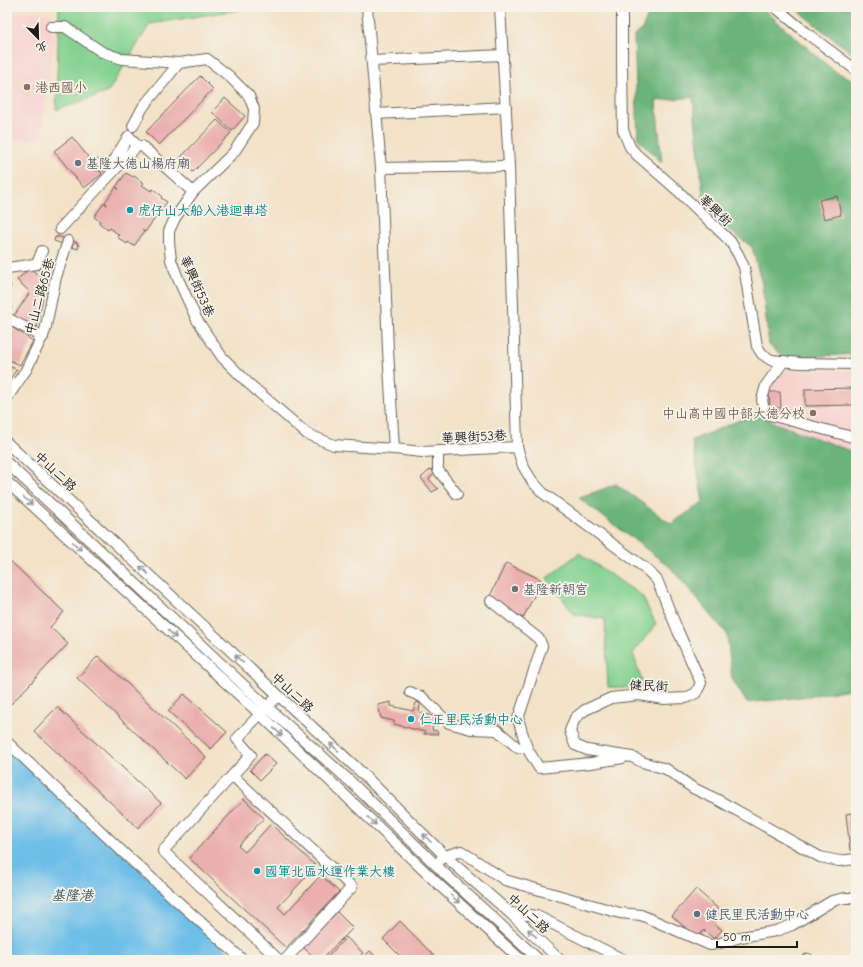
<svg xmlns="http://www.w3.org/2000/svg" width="863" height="967" font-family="'Comic Neue','LXGW WenKai TC',sans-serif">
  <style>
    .built { fill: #f7d0cd }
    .green { fill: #83d190; stroke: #507656 }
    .forest { fill: #6ab37a; stroke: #43684b }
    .water { fill: #6dbee8; stroke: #446d82 }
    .building { fill: #eaafae }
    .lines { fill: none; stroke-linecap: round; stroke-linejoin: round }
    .minor-casing { stroke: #676158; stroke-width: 12 }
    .minor { stroke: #fff; stroke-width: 10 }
    .oneway { stroke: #999 }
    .education-dot { fill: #8d6e63; stroke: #f7f3e8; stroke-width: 1.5 }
    .worship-dot { fill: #6b7280; stroke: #f7f3e8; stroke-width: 1.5 }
    .culture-dot { fill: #0f9aa8; stroke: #f7f3e8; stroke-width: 1.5 }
    .service-dot { fill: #5c6f8a; stroke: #f7f3e8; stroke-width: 1.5 }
    .labels { text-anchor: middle; stroke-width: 3.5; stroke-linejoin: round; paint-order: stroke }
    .education-label { font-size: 13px; fill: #785e54; stroke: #f7f3e8; text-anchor: start }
    .worship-label { font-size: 13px; fill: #5b616d; stroke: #f7f3e8; text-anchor: start }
    .culture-label { font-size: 13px; fill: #0d838f; stroke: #f7f3e8; text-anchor: start }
    .street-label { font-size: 13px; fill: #1c1c1c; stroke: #f7f3e8 }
    .service-label { font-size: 13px; fill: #4e5e75; stroke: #f7f3e8; text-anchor: start }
    .water-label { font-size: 14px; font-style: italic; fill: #385563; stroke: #f7f3e8 }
  </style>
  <rect width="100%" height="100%" fill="#f7f3e8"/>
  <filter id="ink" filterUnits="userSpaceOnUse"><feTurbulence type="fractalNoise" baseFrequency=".025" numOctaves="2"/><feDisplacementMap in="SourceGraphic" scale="8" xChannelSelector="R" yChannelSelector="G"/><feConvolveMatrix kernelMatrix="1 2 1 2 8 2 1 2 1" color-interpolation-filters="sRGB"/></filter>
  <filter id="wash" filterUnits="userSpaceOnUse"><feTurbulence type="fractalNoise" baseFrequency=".012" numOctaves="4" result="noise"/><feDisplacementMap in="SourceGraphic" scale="16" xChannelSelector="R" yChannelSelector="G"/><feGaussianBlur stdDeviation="0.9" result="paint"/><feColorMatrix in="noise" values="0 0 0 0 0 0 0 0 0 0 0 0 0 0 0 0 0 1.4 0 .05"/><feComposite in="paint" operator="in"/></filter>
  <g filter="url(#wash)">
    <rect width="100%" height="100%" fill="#f2e2c7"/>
    <g class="built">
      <path d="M45,12L54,16L51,27V34L55,35L40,139L7,141V13Z"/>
      <path d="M786,370L856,371V453L775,423L764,402L769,385Z"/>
    </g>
    <g class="green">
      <path d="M59,7H256L150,24L108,92L56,110Z"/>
      <path d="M579,553L642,596L656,624L633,653L644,688L608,687L605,619L574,614L547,578Z"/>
    </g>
    <g class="forest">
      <path d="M651,7H761L834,71L856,81V354L785,358L769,345L762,284L752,247L726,228L704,206L693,97L656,101L662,163L638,139L634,36L642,30Z"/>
      <path d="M793,7H856V56H855Z"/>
      <path d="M757,413L775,423L856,453V688L810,696L747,703L732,679L727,634L670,567L579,498L616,484L671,524L703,502L692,440Z"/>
    </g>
    <path class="water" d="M7,746L237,960H7Z"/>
    <g id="blocks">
      <g class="building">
        <path d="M200,76L213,89L159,145L146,132Z"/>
        <path d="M225,98L245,116L232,131L212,112Z"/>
        <path d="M217,120L231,133L193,172L179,159Z"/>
        <path d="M72,137L102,174L84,188L54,151Z"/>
        <path d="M126,173L133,177L134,176L144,183L142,185L151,191L153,189L162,196L161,198L167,202L156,216L154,215H153L156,217L145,232L142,230L144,232L134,246L128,242L127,244L117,237L119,235L110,228L108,230L99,223L100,221L94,217L104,203L107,205V204L105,202L116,187L118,189H119L116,187Z"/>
        <path d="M837,196L841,215L824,219L819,200Z"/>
        <path d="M57,236L78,243L77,244L79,245L78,249L54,241L55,237L57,238Z"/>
        <path d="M30,268L46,282L37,327L14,316L30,292L17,280Z"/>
        <path d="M7,281L11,286L7,295Z"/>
        <path d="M7,303L12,307L7,314Z"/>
        <path d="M7,324L33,341L20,365L7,359Z"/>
        <path d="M7,366L17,369L7,383Z"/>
        <path d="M856,388V405L805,406V389Z"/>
        <path d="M769,392H780L781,408H770Z"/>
        <path d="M431,469L435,473L429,479L438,489L432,492L421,478Z"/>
        <path d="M7,558L64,612L50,627L68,644L11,704L7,700Z"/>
        <path d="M506,563L542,580L523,618L489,598Z"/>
        <path d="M98,656L206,757L185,779L77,678Z"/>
        <path d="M184,694L227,732L211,749L168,711Z"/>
        <path d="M391,702V706L413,711L416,703L418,702L419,703L420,705L419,712L434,717L432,730L437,731L438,734H424L425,732L394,724V721L381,718L378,705Z"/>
        <path d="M57,707L161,803L138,828L34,731Z"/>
        <path d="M265,754L276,764L260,780L250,770Z"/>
        <path d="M244,799L264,818L238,846L245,852L271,824L316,866L278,907L285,914L321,875L339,892L286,948L189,858Z"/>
        <path d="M856,812V849L850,850L846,814Z"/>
        <path d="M696,889L723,913L714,924L722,930L714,939L704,930L697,938L672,916Z"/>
        <path d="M337,912L353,928L321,960H317L303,947Z"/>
        <path d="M400,921L438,960H404L383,939Z"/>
        <path d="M346,937L363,953L356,960H325Z"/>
        <path d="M370,951L379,960H360Z"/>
      </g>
    </g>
  </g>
  <g filter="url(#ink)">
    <use href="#blocks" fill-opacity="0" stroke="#676158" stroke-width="1"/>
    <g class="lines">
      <g class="minor-casing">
        <g id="minor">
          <path d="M367,7L381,168"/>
          <path d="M500,7L509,166L517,447L523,466L532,481L543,493L645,568L657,580L678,631L701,683L696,693L686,698L664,699L639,695L611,698L585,710L575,718L570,731L575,745L587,750L632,757L642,762L666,769L693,788L718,800L820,857L839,861L856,859"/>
          <path d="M622,7V66L623,130L630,147L636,154L676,189L730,241L738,254L744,267L757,346L762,354L771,360L800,363L856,364"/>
          <path d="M775,7L809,35L856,70"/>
          <path d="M51,27H65L102,52L122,59L179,63L207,59L229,76L249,96L254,109L253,123L234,152L193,192L175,218L169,231V242L171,260L179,281L197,320L222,357L248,383L307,434L334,445L394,449L422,452L517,447"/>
          <path d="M372,61L503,55"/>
          <path d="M376,114L506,107"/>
          <path d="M133,126L143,107L179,63"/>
          <path d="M97,165L110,166L129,136L137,146H142L193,192"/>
          <path d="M60,229L137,146"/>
          <path d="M7,268L37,264L42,251"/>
          <path d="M7,318L43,337"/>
          <path d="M784,361L766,385L762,400L764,410L770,415L856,438"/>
          <path d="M7,398L26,370L45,331L56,277L68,241"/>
          <path d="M7,443L362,773L445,856L510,913L560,960"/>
          <path d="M394,449L388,350L381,168L509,166"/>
          <path d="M438,451V470L457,494"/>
          <path d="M7,463L267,707L351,782L446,875L539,960"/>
          <path d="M7,482L260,714L438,884L521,960"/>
          <path d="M491,601L539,639L542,646L518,719L527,748L539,768L591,763L623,758"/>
          <path d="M410,692L422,697L449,723L471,729L497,730L518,748H527"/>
          <path d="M278,696L260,714L237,739L251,755L163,851L279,960"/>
          <path d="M7,742L128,857L243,960"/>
          <path d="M233,776L352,887L285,960"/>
          <path d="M441,859L445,856L461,851L505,880L620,913L641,915L710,945L717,944L741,937L776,931L792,925L832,901L845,898H856"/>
          <path d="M510,913L537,916L624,960"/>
          <path d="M807,960L808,959L809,960"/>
        </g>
      </g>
      <use href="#minor" class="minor"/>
    </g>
    <defs><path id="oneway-shaft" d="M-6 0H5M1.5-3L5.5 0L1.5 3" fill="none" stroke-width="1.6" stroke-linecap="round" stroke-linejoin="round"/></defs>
    <g class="oneway">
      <use href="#oneway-shaft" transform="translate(28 501) rotate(42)"/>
      <use href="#oneway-shaft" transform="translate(77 546) rotate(43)"/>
      <use href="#oneway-shaft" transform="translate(144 570) rotate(-137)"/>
      <use href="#oneway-shaft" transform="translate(172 634) rotate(43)"/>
      <use href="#oneway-shaft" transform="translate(239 659) rotate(-137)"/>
      <use href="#oneway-shaft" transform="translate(278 732) rotate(43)"/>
      <use href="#oneway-shaft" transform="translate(334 747) rotate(-137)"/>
      <use href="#oneway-shaft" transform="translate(372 821) rotate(43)"/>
      <use href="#oneway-shaft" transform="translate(427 838) rotate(-135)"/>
      <use href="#oneway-shaft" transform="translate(455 899) rotate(42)"/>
      <use href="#oneway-shaft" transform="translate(532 933) rotate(-137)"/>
    </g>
  </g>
  <g class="education-dot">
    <circle cx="27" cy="87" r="4"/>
    <circle cx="813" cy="413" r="4"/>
  </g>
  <g class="worship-dot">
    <circle cx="78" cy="163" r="4"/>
    <circle cx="515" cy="589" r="4"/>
  </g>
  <g class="culture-dot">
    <circle cx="130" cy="210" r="4"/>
    <circle cx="411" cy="719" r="4"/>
    <circle cx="257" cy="871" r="4"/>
  </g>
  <circle class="service-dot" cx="697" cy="914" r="4"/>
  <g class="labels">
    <g class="education-label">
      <text x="35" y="92">港西國小</text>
      <text x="805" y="418" text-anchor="end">中山高中國中部大德分校</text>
    </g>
    <g class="worship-label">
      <text x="86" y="168">基隆大德山楊府廟</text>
      <text x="523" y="594">基隆新朝宮</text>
    </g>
    <g class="culture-label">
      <text x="138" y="215">虎仔山大船入港迴車塔</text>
      <text x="419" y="724">仁正里民活動中心</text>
      <text x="265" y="876">國軍北區水運作業大樓</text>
    </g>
    <g class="street-label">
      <text transform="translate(716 210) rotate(44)" y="5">華興街</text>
      <text transform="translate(198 286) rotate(66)" y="5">華興街53巷</text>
      <text transform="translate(39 296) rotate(-75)" y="5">中山二路65巷</text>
      <text transform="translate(474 436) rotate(-3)" y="5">華興街53巷</text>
      <text transform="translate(56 471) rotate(43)" y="5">中山二路</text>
      <text transform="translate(649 685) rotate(2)" y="5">健民街</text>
      <text transform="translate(293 692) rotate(43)" y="5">中山二路</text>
      <text transform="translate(529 913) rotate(43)" y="5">中山二路</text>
    </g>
    <g class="service-label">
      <text x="705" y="919">健民里民活動中心</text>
    </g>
    <g class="water-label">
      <text x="72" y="900">基隆港</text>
    </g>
  </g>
  <rect width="863" height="967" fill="none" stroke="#f7f3e8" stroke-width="24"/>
  <g transform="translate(38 38) rotate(157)" stroke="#f7f3e8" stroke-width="3" paint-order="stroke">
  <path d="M0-3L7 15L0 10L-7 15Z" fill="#1c1c1c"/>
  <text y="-6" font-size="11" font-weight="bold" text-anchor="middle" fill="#1c1c1c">北</text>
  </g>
  <path d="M717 941v6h80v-6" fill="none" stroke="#1c1c1c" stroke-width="2"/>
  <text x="723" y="941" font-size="12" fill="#1c1c1c" stroke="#f7f3e8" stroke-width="3" paint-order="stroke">50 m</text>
</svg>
